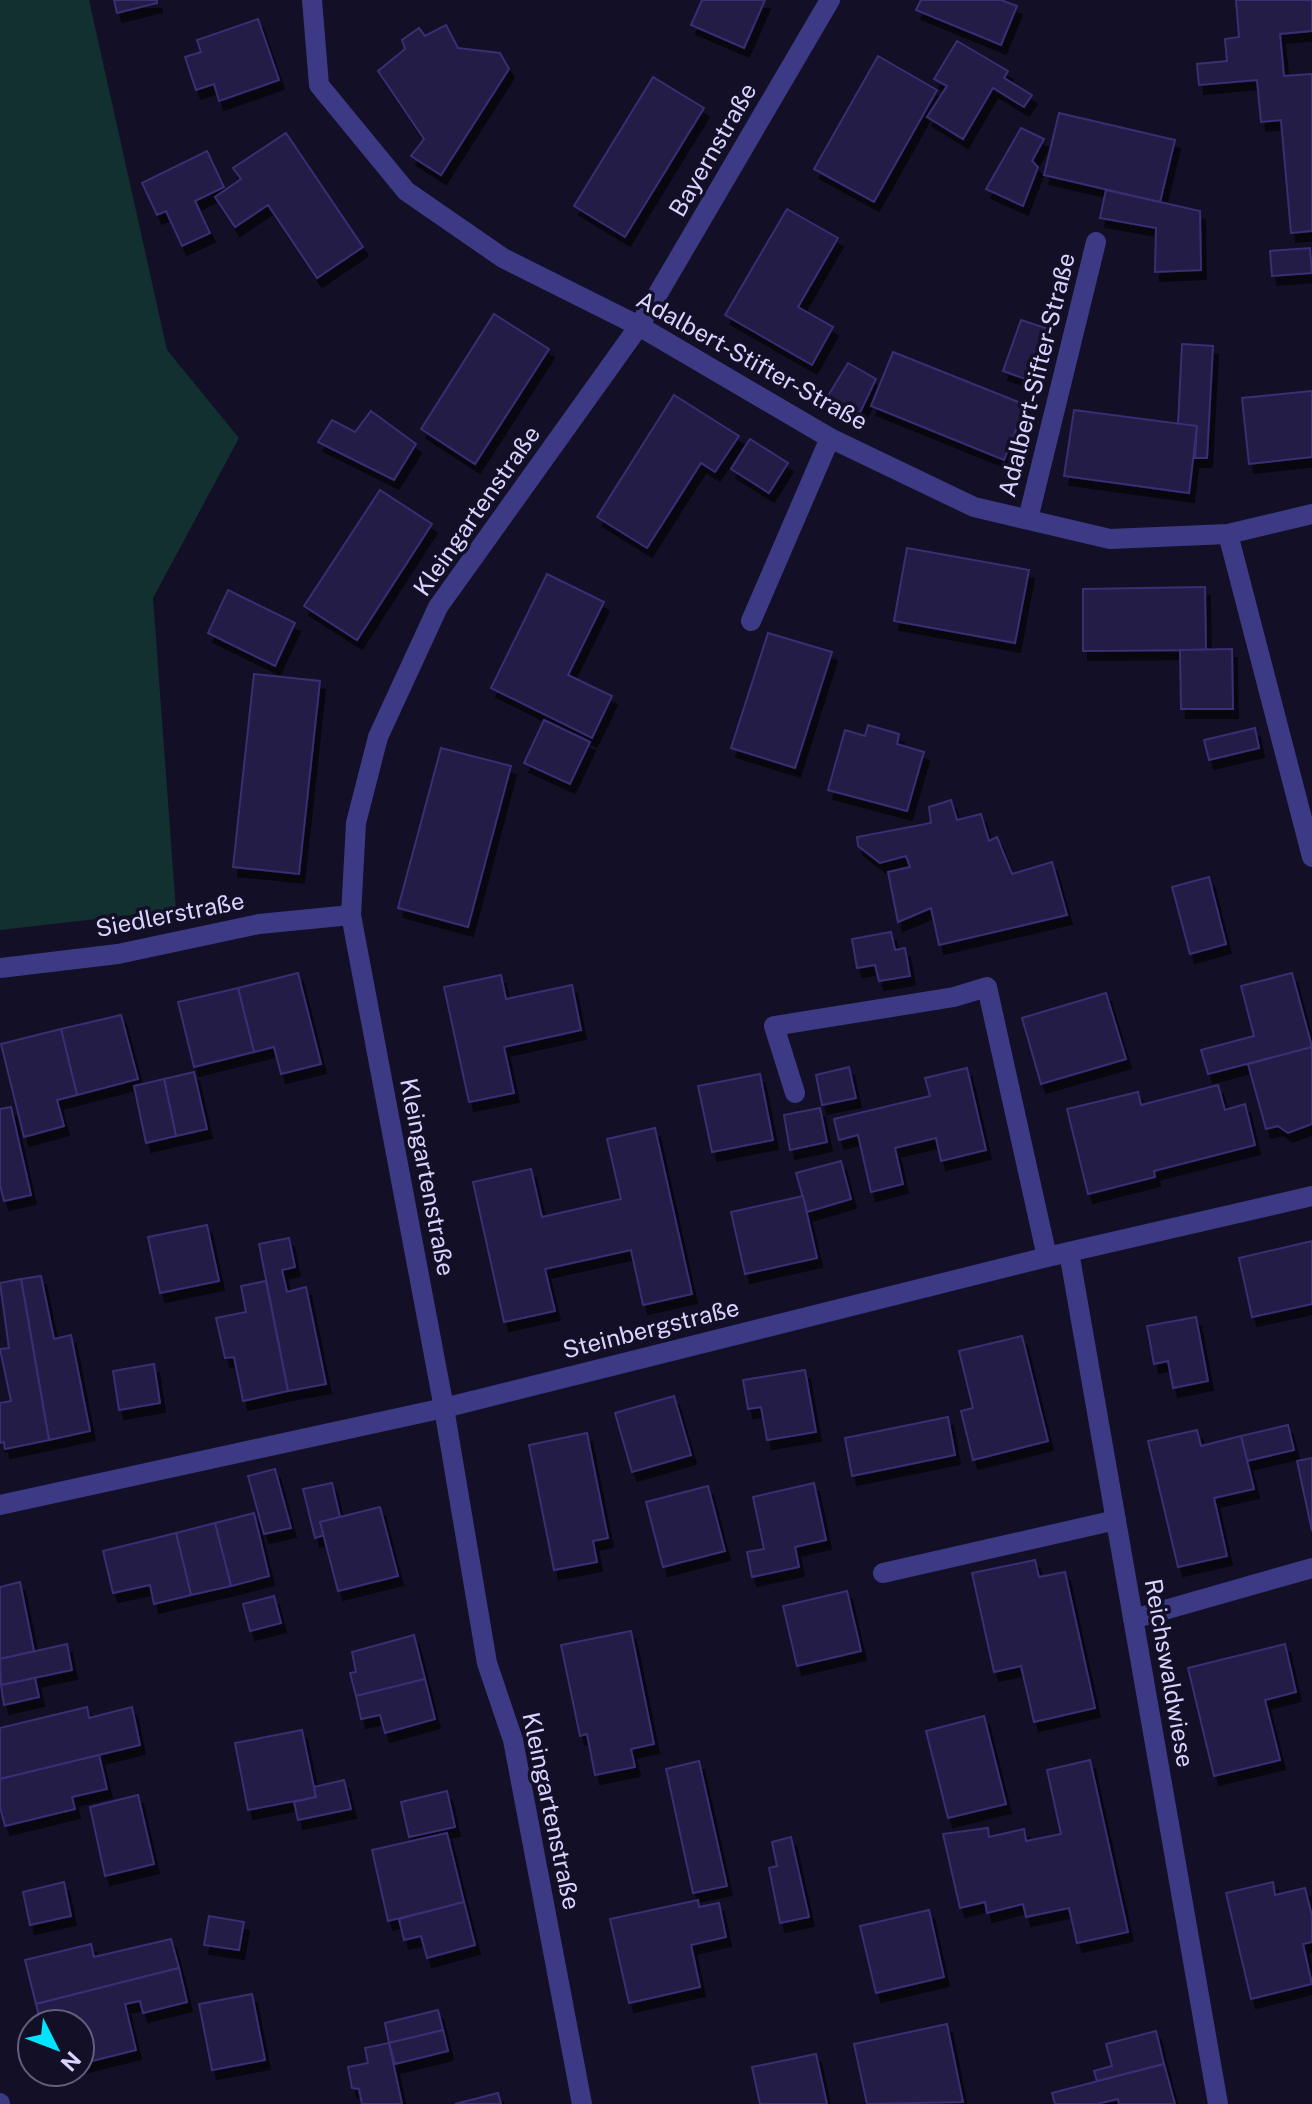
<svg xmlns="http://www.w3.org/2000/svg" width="1312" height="2104" font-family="'Public Sans',sans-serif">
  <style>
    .green { fill: #12302f }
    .building { fill: #241b47; stroke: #3b2d73; stroke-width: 2; filter: url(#shadow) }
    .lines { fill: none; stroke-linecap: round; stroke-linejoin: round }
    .minor { stroke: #3d3a85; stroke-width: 20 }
    .labels { text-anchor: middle; stroke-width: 7; stroke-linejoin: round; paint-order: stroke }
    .street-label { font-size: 24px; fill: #d9d4ff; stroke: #130f26 }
  </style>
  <defs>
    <filter id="shadow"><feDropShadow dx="5" dy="9" stdDeviation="0" flood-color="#0009"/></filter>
  </defs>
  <rect width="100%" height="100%" fill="#130f26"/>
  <path class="green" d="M0,0H89L167,350L239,438L153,598L176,910L0,930Z"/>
  <g class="building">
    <path d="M114,0H157V3L117,13Z"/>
    <path d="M702,0H765L744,48L691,25Z"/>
    <path d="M921,0H1001L1017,6L1001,45L916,10Z"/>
    <path d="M1236,0H1312V31L1280,34L1284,76L1312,74V231L1291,233L1281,120L1261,122L1257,80L1199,85L1197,64L1227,61L1225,39L1239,37Z"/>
    <path d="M258,19L279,80L219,101L214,84L196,90L185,57L201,52L197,40Z"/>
    <path d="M446,25L458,48L500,53L509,69L441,175L411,156L424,139L378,71L405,49L402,40L419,28L425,36Z"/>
    <path d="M957,41L1008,71L1004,78L1032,95L1024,107L993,88L963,139L927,117L947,86L934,79Z"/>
    <path d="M878,56L937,90L874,202L814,169Z"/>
    <path d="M653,77L704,108L625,237L574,206Z"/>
    <path d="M1059,113L1175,140L1160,202L1044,175Z"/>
    <path d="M1021,128L1044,139L1032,161L1038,167L1023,206L986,189Z"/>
    <path d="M286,133L363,247L317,278L268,205L235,227L215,197L241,179L233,168Z"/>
    <path d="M207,151L224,187L195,201L210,233L182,246L166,211L157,215L142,183Z"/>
    <path d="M1106,190L1200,211L1201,270L1155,272L1156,228L1100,218Z"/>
    <path d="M787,209L838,238L798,307L833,327L812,365L725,315Z"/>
    <path d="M1310,248L1312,273L1272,276L1270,251Z"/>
    <path d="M494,314L549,349L475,464L421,429Z"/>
    <path d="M1021,320L1051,330L1034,382L1003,371Z"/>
    <path d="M1182,344L1213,346L1207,458H1195L1197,426L1178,425Z"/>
    <path d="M893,352L1026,405L1004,460L871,406Z"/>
    <path d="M848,363L876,379L857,419L823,404Z"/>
    <path d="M1312,391V457L1249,464L1242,398Z"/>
    <path d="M674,395L739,436L715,472L701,463L647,548L597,517Z"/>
    <path d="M1074,410L1197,426L1189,493L1064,476Z"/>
    <path d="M371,411L416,444L394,480L318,442L332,420L355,432Z"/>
    <path d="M750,439L788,463L769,493L731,469Z"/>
    <path d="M380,490L432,524L357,640L304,606Z"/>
    <path d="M907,548L1029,570L1015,643L894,621Z"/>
    <path d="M547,574L604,602L568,675L612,696L592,738L491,688Z"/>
    <path d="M1205,587L1206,650L1083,651V589Z"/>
    <path d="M228,590L295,623L275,666L208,633Z"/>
    <path d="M768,633L832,652L795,768L731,748Z"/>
    <path d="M1232,649L1233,709H1181L1180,650Z"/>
    <path d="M254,674L320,681L299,874L233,867Z"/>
    <path d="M544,720L590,742L570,784L524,763Z"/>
    <path d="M868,725L899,734L897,744L924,752L907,811L828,790L845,730L865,736Z"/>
    <path d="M1255,728L1259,748L1209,760L1204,740Z"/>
    <path d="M441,748L511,766L468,927L398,908Z"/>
    <path d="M951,800L957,820L981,814L989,841L997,837L1012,874L1052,862L1067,915L939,945L931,908L898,922L888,872L910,867L906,856L880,863L858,846L857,837L931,823L929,807Z"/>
    <path d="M1209,877L1226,944L1190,954L1172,887Z"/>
    <path d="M891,932L895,950L905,948L910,976L879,981L875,965L857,968L852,939Z"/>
    <path d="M298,973L321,1064L281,1074L274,1047L254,1052L238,988Z"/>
    <path d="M1292,973L1312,1047L1208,1074L1201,1050L1254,1036L1241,986Z"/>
    <path d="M501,975L506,999L572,985L581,1030L504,1047L514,1093L469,1102L444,987Z"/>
    <path d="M238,988L254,1052L194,1067L178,1002Z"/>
    <path d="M1106,993L1126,1059L1041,1084L1022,1018Z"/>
    <path d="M121,1015L138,1079L77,1095L61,1029Z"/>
    <path d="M61,1029L77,1095L57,1100L64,1126L24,1137L1,1044Z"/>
    <path d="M1312,1047V1124L1288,1133L1278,1126L1266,1129L1248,1064Z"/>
    <path d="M849,1067L856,1098L822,1105L816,1075Z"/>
    <path d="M967,1068L986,1150L941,1161L936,1138L895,1148L903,1184L871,1192L858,1135L839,1140L834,1119L930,1096L925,1078Z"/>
    <path d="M194,1072L207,1129L176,1136L164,1079Z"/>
    <path d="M760,1074L773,1140L712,1152L698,1086Z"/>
    <path d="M164,1079L176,1136L146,1143L134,1086Z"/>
    <path d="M1218,1085L1225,1110L1245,1104L1255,1145L1154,1171L1155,1177L1088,1194L1067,1109L1138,1092L1141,1105Z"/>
    <path d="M11,1107L31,1195L4,1201L0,1185V1109Z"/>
    <path d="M820,1108L827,1142L790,1150L784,1115Z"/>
    <path d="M655,1128L692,1294L643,1305L631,1250L545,1269L555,1311L504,1322L473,1182L531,1169L542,1217L621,1199L607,1139Z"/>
    <path d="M841,1161L851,1199L807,1212L796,1173Z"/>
    <path d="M803,1196L817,1258L745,1274L731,1212Z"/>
    <path d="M207,1225L219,1281L160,1293L148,1237Z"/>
    <path d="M289,1238L295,1267L282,1270L287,1292L306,1287L326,1384L288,1391L259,1244Z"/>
    <path d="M1312,1241V1304L1252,1317L1239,1258Z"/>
    <path d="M41,1276L54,1339L71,1335L90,1431L49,1440L21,1279Z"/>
    <path d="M21,1279L49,1440L5,1449L4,1442L0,1443V1403L11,1401L0,1349L9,1348L0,1283Z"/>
    <path d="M266,1281L288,1391L243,1401L234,1357L225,1358L216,1318L246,1312L241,1286Z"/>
    <path d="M1196,1317L1208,1381L1173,1388L1168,1361L1154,1364L1147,1326Z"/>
    <path d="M1022,1336L1048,1441L973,1460L961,1411L973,1408L959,1351Z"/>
    <path d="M154,1364L160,1403L119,1410L113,1371Z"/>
    <path d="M805,1370L816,1432L767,1440L761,1407L748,1409L743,1380Z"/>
    <path d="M674,1396L691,1455L632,1472L615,1413Z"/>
    <path d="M948,1417L955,1455L852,1476L845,1438Z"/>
    <path d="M1288,1425L1294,1450L1247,1461L1241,1436Z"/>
    <path d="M1197,1430L1201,1446L1241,1436L1254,1489L1214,1498L1227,1556L1178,1567L1148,1441Z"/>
    <path d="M587,1433L608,1538L593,1541L597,1562L554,1570L529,1445Z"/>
    <path d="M1312,1458V1531L1297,1461Z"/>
    <path d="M275,1469L291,1528L264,1534L248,1476Z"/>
    <path d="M332,1483L340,1517L320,1522L324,1535L315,1538L303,1489Z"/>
    <path d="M814,1483L826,1540L795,1547L799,1567L752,1577L747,1552L764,1549L753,1497Z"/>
    <path d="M708,1486L725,1551L663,1567L646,1502Z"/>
    <path d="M380,1507L398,1576L338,1591L320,1522Z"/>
    <path d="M254,1513L269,1576L231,1586L215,1523Z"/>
    <path d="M215,1523L231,1586L191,1595L176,1533Z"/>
    <path d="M176,1533L191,1595L154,1604L150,1585L113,1593L103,1551Z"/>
    <path d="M1035,1560L1039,1577L1065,1572L1095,1708L1034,1722L1021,1666L994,1672L972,1573Z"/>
    <path d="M20,1582L34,1651L0,1659V1587Z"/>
    <path d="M847,1591L861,1651L797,1666L783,1606Z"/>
    <path d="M274,1596L281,1623L250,1631L243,1604Z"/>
    <path d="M631,1631L654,1744L631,1749L635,1767L595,1775L587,1734L580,1736L561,1645Z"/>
    <path d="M414,1635L425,1679L356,1696L350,1673L356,1672L352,1652Z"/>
    <path d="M67,1644L72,1670L1,1685L0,1659Z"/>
    <path d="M1285,1644L1296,1692L1265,1700L1280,1760L1214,1776L1188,1668Z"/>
    <path d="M35,1678L39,1697L4,1705L1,1685Z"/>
    <path d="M425,1679L435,1719L385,1733L380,1715L361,1719L356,1696Z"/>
    <path d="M87,1707L89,1718L132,1707L140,1745L0,1779V1728Z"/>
    <path d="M984,1716L1006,1804L948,1818L926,1731Z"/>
    <path d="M302,1730L316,1797L248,1810L235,1743Z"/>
    <path d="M99,1755L107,1789L72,1797L75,1809L5,1826L0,1807V1779Z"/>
    <path d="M1090,1760L1128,1932L1077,1943L1069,1908L1026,1917L1023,1904L987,1913L985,1902L960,1908L943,1834L988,1828L989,1837L1024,1829L1026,1841L1061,1834L1047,1770Z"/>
    <path d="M699,1761L727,1886L693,1893L666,1769Z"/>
    <path d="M344,1780L351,1809L298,1820L294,1802L316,1797L314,1787Z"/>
    <path d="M447,1791L455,1827L409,1837L401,1802Z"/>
    <path d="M138,1795L154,1864L105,1876L90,1807Z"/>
    <path d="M447,1833L464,1902L388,1921L372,1850Z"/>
    <path d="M791,1837L809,1917L780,1923L769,1868L777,1866L772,1842Z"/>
    <path d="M64,1882L71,1916L30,1925L23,1892Z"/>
    <path d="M1273,1882L1275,1895L1305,1888L1312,1916V1942L1303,1944L1312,1984L1251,1999L1226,1893Z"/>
    <path d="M698,1900L699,1907L719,1903L726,1937L691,1945L700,1987L629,2003L610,1919Z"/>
    <path d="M464,1902L475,1945L427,1958L421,1936L404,1940L399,1919Z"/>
    <path d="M929,1910L944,1977L876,1993L860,1926Z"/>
    <path d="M209,1916L244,1922L239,1950L204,1945Z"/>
    <path d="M171,1939L179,1968L36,2004L25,1960L91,1944L94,1957Z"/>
    <path d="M179,1968L187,2002L143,2013L140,2001L125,2004L136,2050L80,2064V2024H41L36,2004Z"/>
    <path d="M252,1994L265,2060L212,2070L199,2004Z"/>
    <path d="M438,2010L443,2030L389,2043L385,2023Z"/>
    <path d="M947,2024L963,2102L867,2104L854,2044Z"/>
    <path d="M443,2030L448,2051L395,2064L389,2043Z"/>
    <path d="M1156,2031L1164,2064L1097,2081L1094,2071L1112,2066L1106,2044Z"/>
    <path d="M389,2043L402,2104H362L359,2089L352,2088L348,2067L368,2063L365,2048Z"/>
    <path d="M816,2054L827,2104H760L752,2067Z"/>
    <path d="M1164,2064L1175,2104H1119L1118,2099L1097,2104H1055L1052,2093Z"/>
    <path d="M498,2093L501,2104H455Z"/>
  </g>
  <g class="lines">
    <g class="minor">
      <path d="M312,0L319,85L406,191L503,258L639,326L830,438L974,507L1110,539L1228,534L1312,514"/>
      <path d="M1028,519L1096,242"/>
      <path d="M1228,534L1312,857"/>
      <path d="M751,621L830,438"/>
      <path d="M0,968L118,954L259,924L351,915"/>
      <path d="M795,1093L774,1026L954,997L987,987L1047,1257"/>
      <path d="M1069,1252L1218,2104"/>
      <path d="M0,1505L444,1408L1047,1257L1312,1196"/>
      <path d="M883,1573L1116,1520"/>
      <path d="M1133,1619L1312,1568"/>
      <path d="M0,2103V2104"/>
      <path d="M582,2104L513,1740L487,1663L444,1408L351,915L356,823L378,737L438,607L639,326L830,0"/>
    </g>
  </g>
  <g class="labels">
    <g class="street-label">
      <text transform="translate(713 150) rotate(-60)" y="8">Bayernstraße</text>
      <text transform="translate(752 361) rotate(29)" y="8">Adalbert-Stifter-Straße</text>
      <text transform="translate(1037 375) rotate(-76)" y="8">Adalbert-Sifter-Straße</text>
      <text transform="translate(477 511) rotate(-55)" y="8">Kleingartenstraße</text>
      <text transform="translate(170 915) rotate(-11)" y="8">Siedlerstraße</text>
      <text transform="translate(427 1177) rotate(79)" y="8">Kleingartenstraße</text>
      <text transform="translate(651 1329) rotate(-14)" y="8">Steinbergstraße</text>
      <text transform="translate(1169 1673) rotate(80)" y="8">Reichswaldwiese</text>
      <text transform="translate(551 1811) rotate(78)" y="8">Kleingartenstraße</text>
    </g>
  </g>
  <g transform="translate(56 2048) rotate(132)"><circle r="38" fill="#130f26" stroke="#625e7d" stroke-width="2"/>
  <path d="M0-6L14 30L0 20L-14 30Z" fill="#00e5ff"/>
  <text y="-12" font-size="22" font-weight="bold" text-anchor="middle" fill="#d9d4ff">N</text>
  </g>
</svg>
